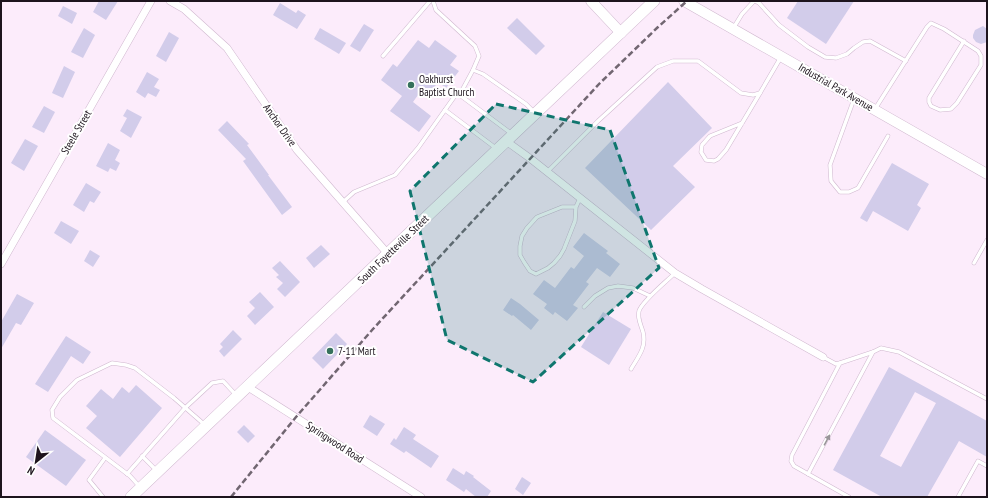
<svg xmlns="http://www.w3.org/2000/svg" width="988" height="498" font-family="'PT Sans Narrow',sans-serif">
  <style>
    .building { fill: #d2ccea; fill-rule: evenodd }
    .lines { fill: none; stroke-linecap: round; stroke-linejoin: round }
    .lane-casing { stroke: #d0b8cf; stroke-width: 4.5 }
    .street-casing { stroke: #d0b8cf; stroke-width: 8 }
    .secondary-casing { stroke: #d0b8cf; stroke-width: 11 }
    .primary-casing { stroke: #d0b8cf; stroke-width: 12 }
    .lane { stroke: #fff; stroke-width: 3.5 }
    .street { stroke: #fff; stroke-width: 7 }
    .secondary { stroke: #fff; stroke-width: 10 }
    .primary { stroke: #fff; stroke-width: 11 }
    .rail { stroke: #716671; stroke-width: 2.5; stroke-dasharray: 6 3; stroke-linecap: butt }
    .oneway { fill: #999599 }
    .marked { fill: #0f766e; fill-opacity: 0.2; stroke: #0f766e; stroke-width: 3; stroke-dasharray: 8 5; stroke-linejoin: round }
    .poi-dot { fill: #35715c; stroke: #fff; stroke-width: 1.5 }
    .labels { text-anchor: middle; stroke-width: 4; stroke-linejoin: round; paint-order: stroke }
    .poi-label { font-size: 11px; fill: #1d141d; stroke: #fff; text-anchor: start }
    .street-label { font-size: 11px; fill: #1d141d; stroke: #fff }
  </style>
  <rect width="100%" height="100%" fill="#fcecfb"/>
  <g class="building">
    <path d="M99,1H118L106,20L93,12Z"/>
    <path d="M798,1H854L826,44L787,18Z"/>
    <path d="M280,3L296,13L298,10L306,15L297,29L273,15Z"/>
    <path d="M63,6L77,13L72,24L58,16Z"/>
    <path d="M517,18L545,46L536,55L507,28Z"/>
    <path d="M364,24L374,30L360,52L350,46Z"/>
    <path d="M983,26L987,29V42L981,44L976,42L973,38V35L975,30Z"/>
    <path d="M84,28L95,35L83,58L71,52Z"/>
    <path d="M320,28L346,43L339,54L314,39Z"/>
    <path d="M169,32L179,38L166,62L156,56Z"/>
    <path d="M418,40L429,48L435,40L457,56L450,65L459,71L446,88L438,82L430,93L423,88L413,102L431,116L419,132L390,111L402,96L381,80L393,64L397,67Z"/>
    <path d="M64,66L75,72L63,98L52,93Z"/>
    <path d="M147,72L159,79L154,87L160,90L156,97L148,93L145,98L136,92Z"/>
    <path d="M668,82L712,128L673,166L695,187L651,230L585,168Z"/>
    <path d="M44,106L55,112L44,133L32,127Z"/>
    <path d="M127,109L142,117L131,138L120,131L127,118L123,116Z"/>
    <path d="M227,121L249,144L247,145L269,175H268L292,207L282,215L243,161L246,159L218,130Z"/>
    <path d="M25,139L38,146L24,171L11,163Z"/>
    <path d="M108,143L120,150L115,160L120,163L116,171L110,168L108,172L96,166Z"/>
    <path d="M892,163L929,184L917,205L921,208L908,231L873,211L867,222L860,218Z"/>
    <path d="M86,183L101,192L94,203L90,201L84,212L73,205Z"/>
    <path d="M61,221L79,231L71,244L54,233Z"/>
    <path d="M584,233L608,251L606,253L620,264L610,277L597,268L586,282L589,284L573,305L578,308L567,321L555,312L553,315L544,308L547,304L533,294L544,280L555,288L571,267L574,269L584,256L573,247Z"/>
    <path d="M321,245L330,254L314,268L306,258Z"/>
    <path d="M90,250L100,256L93,267L84,261Z"/>
    <path d="M280,261L300,282L285,297L277,289L283,283L276,277L279,275L272,268Z"/>
    <path d="M260,292L274,307L255,325L247,316L255,308L249,302Z"/>
    <path d="M17,294L34,303L21,325L16,323L1,349V322Z"/>
    <path d="M511,298L520,304L539,320L531,330L513,315L512,316L503,310Z"/>
    <path d="M603,312L631,329L609,365L581,347Z"/>
    <path d="M233,330L242,339L224,357L219,351L223,347L220,344Z"/>
    <path d="M336,333L347,344L323,369L312,358Z"/>
    <path d="M66,336L91,352L83,364L71,356L48,392L35,384Z"/>
    <path d="M889,367L987,421V457L959,441L927,497H882L833,470ZM915,392L936,403L901,467L880,456Z"/>
    <path d="M136,385L162,408L120,457L86,428L97,416L86,406L101,389L113,399L122,387L129,393Z"/>
    <path d="M370,415L385,424L377,436L363,427Z"/>
    <path d="M244,425L255,436L248,443L237,432Z"/>
    <path d="M404,427L416,435L413,439L439,456L431,468L406,451L404,453L390,444L394,438L396,440Z"/>
    <path d="M45,430L86,460L66,486L26,457Z"/>
    <path d="M453,468L464,475L466,471L474,476L473,477L491,491L487,497H476L466,489L464,492L446,480Z"/>
    <path d="M522,477L531,483L523,495L515,489Z"/>
  </g>
  <g class="lines">
    <g class="lane-casing">
      <g id="lane">
        <path d="M433,1L436,10L475,46L479,56L473,70L460,94"/>
        <path d="M755,1L759,3L779,25L808,47L825,57L836,58L847,54L854,48L863,42L870,41L906,61"/>
        <path d="M734,27L742,14L754,1"/>
        <path d="M383,56L430,1"/>
        <path d="M473,70L483,74L526,104L535,113"/>
        <path d="M854,99L830,165L831,181L840,192H849L858,188L888,136"/>
        <path d="M875,109L927,27L931,23L944,29L978,51L981,56V65L957,103L951,109L940,110L931,106L929,102V98L964,41"/>
        <path d="M445,110L497,149"/>
        <path d="M742,123L710,136L702,145L701,152L706,160L714,161L718,159L726,150L760,93"/>
        <path d="M547,172L598,121L657,67L673,61H698L741,93L753,95L760,93L781,57"/>
        <path d="M343,202L354,192L395,175L418,148L457,93L512,134"/>
        <path d="M576,207H562L537,217L527,228L522,236L520,246V255L524,262L530,271L536,274L548,268L554,263L560,256L564,249L575,221L576,207L580,198"/>
        <path d="M974,263L987,240"/>
        <path d="M584,307L595,296L608,288L618,286L633,288L650,296"/>
        <path d="M823,357L836,364L840,363L873,352L881,348L899,352L987,399"/>
        <path d="M840,363L792,455L791,461L794,466L849,497"/>
        <path d="M631,369C638,357 647,347 643,332C641,325 637,318 639,311C642,301 667,281 675,273"/>
        <path d="M142,456L157,471"/>
        <path d="M127,474L185,408L212,383L223,381L236,395"/>
        <path d="M808,474L873,352"/>
        <path d="M140,487L130,476L53,418L52,410L60,397L77,380L112,363L126,365L135,368L174,398L205,425"/>
        <path d="M103,497L89,480L105,458"/>
        <path d="M958,497L978,461L987,466"/>
      </g>
    </g>
    <g class="street-casing">
      <g id="street">
        <path d="M170,1L184,9L227,48L297,150L388,254"/>
        <path d="M506,141L531,159L675,273L702,289L823,357"/>
        <path d="M1,264L151,1"/>
        <path d="M248,387L421,497"/>
      </g>
    </g>
    <g class="secondary-casing">
      <g id="secondary">
        <path d="M591,1L621,33"/>
        <path d="M684,1L987,174"/>
      </g>
    </g>
    <g class="primary-casing">
      <path id="primary" d="M131,497L654,1"/>
    </g>
    <use href="#lane" class="lane"/>
    <use href="#street" class="street"/>
    <use href="#secondary" class="secondary"/>
    <use href="#primary" class="primary"/>
    <path class="rail" d="M231,497L296,417L373,329L600,83L658,27L687,1"/>
  </g>
  <defs><path id="oneway-solid" d="M-6-.8H1V-3.2L6.5 0L1 3.2V.8H-6Z"/></defs>
  <use class="oneway" href="#oneway-solid" transform="translate(827 440) rotate(-62)"/>
  <path class="marked" d="M496,104L610,130L659,268L533,382L447,340L410,191Z"/>
  <g class="poi-dot">
    <circle cx="411" cy="85" r="4"/>
    <circle cx="330" cy="351" r="4"/>
  </g>
  <g class="labels">
    <g class="poi-label">
      <text x="419" y="83">Oakhurst<tspan x="419" dy="13">Baptist Church</tspan></text>
      <text x="338" y="355">7-11 Mart</text>
    </g>
    <g class="street-label">
      <text transform="translate(836 87) rotate(30)" y="4">Industrial Park Avenue</text>
      <text transform="translate(280 125) rotate(55)" y="4">Anchor Drive</text>
      <text transform="translate(76 132) rotate(-60)" y="4">Steele Street</text>
      <text transform="translate(393 249) rotate(-44)" y="4">South Fayetteville Street</text>
      <text transform="translate(335 442) rotate(33)" y="4">Springwood Road</text>
    </g>
  </g>
  <rect width="988" height="498" fill="none" stroke="#1d141d" stroke-width="4"/>
  <g transform="translate(36 462) rotate(210)" stroke="#ffffff" stroke-width="3" paint-order="stroke">
  <path d="M0-3L7 15L0 10L-7 15Z" fill="#1d141d"/>
  <text y="-6" font-size="11" font-weight="bold" text-anchor="middle" fill="#1d141d">N</text>
  </g>
</svg>
